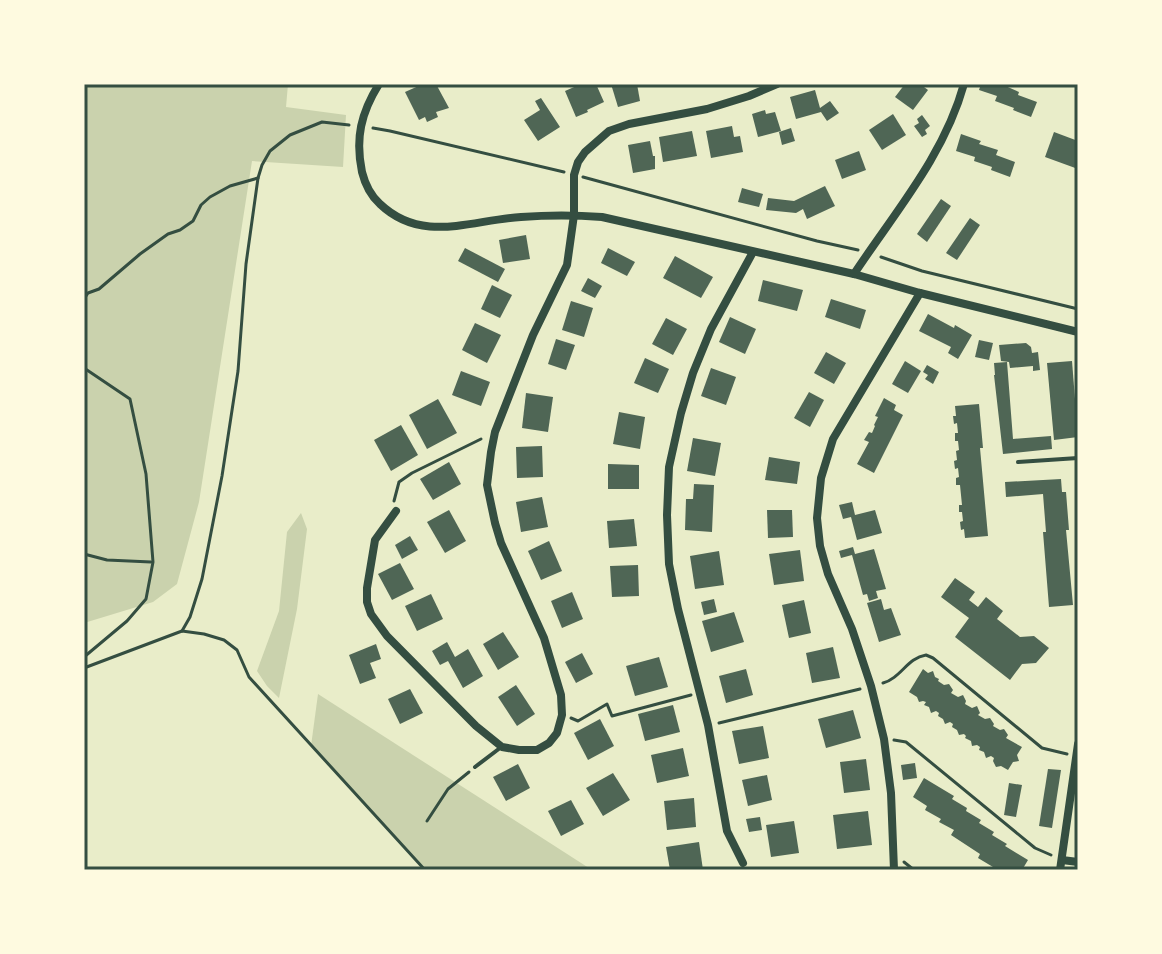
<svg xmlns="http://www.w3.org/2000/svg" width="1162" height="954" font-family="'Asap Condensed',sans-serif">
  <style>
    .green { fill: #cad2ad }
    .building { fill: #4f6655 }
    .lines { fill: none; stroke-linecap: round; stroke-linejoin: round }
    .path { stroke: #344e41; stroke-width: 3 }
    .service { stroke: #344e41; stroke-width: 4 }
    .minor { stroke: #344e41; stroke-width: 8 }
    .neatline { fill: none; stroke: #344e41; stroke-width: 3 }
  </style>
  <rect width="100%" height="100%" fill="#e9edc9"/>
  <g class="green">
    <path d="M84,84H288L286,107L346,115L343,167L252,161L199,502L177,584L153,602L84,623Z"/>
    <path d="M301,513L307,529L297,609L279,698L267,686L257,671L279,611L287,532Z"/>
    <path d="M318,694L592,870H425L311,746Z"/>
  </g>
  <g class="building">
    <path d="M423,84H436L449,108L436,112L438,117L427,122L425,117L419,120L405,92Z"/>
    <path d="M581,84H596L604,102L587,110L588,112L576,117L565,91Z"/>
    <path d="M611,84H637L640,101L618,107Z"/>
    <path d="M905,84H920L928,90L913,110L895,97Z"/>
    <path d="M981,84H1001L1019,92L1018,95L1037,102L1031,117L1013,110L1014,108L995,101L997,96L979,90Z"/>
    <path d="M815,90L820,108L830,101L839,113L827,121L821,112L796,119L790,97Z"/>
    <path d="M541,98L560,127L538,141L524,120L540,110L535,101Z"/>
    <path d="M765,110L766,114L775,112L781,131L758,137L752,114Z"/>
    <path d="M893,114L906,135L882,150L869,130Z"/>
    <path d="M922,115L930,126L925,130L927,134L922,137L914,126L919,123L917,119Z"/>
    <path d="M732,126L734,137L740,136L743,152L711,158L706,131Z"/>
    <path d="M791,128L795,141L782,145L779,132Z"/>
    <path d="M692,131L697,156L663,162L659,137Z"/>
    <path d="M1054,132L1078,141V169L1045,157Z"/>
    <path d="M961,134L981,141L979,144L998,150L996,155L1015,162L1010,177L991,170L992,167L974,161L975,157L956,151Z"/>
    <path d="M650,141L653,156H655V169L633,173L628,145Z"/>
    <path d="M859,151L866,170L842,179L835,160Z"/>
    <path d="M825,186L835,206L807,219L803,209L796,213L766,210L768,198L794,201Z"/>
    <path d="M742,188L763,194L759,207L738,202Z"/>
    <path d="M941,199L951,206L927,242L917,234Z"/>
    <path d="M970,218L980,225L957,260L946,253Z"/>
    <path d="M526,235L530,259L503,263L499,240Z"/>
    <path d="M465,248L505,269L498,282L458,261Z"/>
    <path d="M608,248L635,262L627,276L601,263Z"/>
    <path d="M675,256L713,277L701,298L663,278Z"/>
    <path d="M588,278L602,286L595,298L581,291Z"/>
    <path d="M763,280L803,290L797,311L758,301Z"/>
    <path d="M492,285L512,295L500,318L481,309Z"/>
    <path d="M831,299L866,310L860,329L825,317Z"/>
    <path d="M571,301L593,308L584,337L562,330Z"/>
    <path d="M928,314L954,328L955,325L972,335L958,359L948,353L951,347L919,331Z"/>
    <path d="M730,317L756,329L745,354L719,342Z"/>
    <path d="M666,318L687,329L673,355L652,344Z"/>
    <path d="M475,323L501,335L487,363L462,350Z"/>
    <path d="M556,339L575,345L566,370L548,364Z"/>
    <path d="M979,340L993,343L989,360L975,357Z"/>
    <path d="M1026,343L1031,347L1032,353L1038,352L1040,370L1033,371V366L1010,368L1009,362L1001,361L999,345Z"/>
    <path d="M826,352L846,363L834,384L814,373Z"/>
    <path d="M645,358L669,369L658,393L634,383Z"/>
    <path d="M905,361L921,371L908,393L892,384Z"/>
    <path d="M1072,361L1078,437L1054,440L1047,363Z"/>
    <path d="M1007,362L1013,439L1051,436L1052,449L1003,454L994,375H995L994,363Z"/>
    <path d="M927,365L939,372L933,384L925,379L928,375L923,372Z"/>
    <path d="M711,368L736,377L726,405L701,396Z"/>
    <path d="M461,371L490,382L481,406L452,395Z"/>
    <path d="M809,392L824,400L810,427L794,418Z"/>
    <path d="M526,393L553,397L548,432L522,428Z"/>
    <path d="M884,398L896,405L894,410L903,415L874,473L857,464L869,442L864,440L869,432L872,433L875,426L874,425L878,417L875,416Z"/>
    <path d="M438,399L457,433L427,449L409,415Z"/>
    <path d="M979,404L983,448H980L988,536L965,538L964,529L961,530L960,522L963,521L962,512H959V505H962L960,485H956V478L959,477L958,468L955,469L954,461L957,460L956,451L959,450L958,441H955V433H958L957,423L954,424L953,416H956L955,406Z"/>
    <path d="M619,412L645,417L640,449L613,444Z"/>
    <path d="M401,425L418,455L391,471L374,440Z"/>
    <path d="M693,438L721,443L715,476L687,471Z"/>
    <path d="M542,446L543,477L517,478L516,447Z"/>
    <path d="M769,457L800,462L797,484L765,480Z"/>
    <path d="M449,462L461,484L433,500L420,479Z"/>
    <path d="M608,464L639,465V489H608Z"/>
    <path d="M1061,479L1062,492H1066L1069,530H1066L1073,605L1049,607L1043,532H1046L1043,494L1006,497L1005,482Z"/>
    <path d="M694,484L714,485L712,532L685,530L686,499H693Z"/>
    <path d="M542,497L548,527L521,532L516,502Z"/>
    <path d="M852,502L855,515L875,510L882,533L857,540L851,517L843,519L839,505Z"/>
    <path d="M449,510L466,541L445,553L427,522Z"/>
    <path d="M767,510H792L793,537L768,538Z"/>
    <path d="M634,519L637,546L609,548L607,521Z"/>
    <path d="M410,536L418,550L402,559L395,545Z"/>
    <path d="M549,541L562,571L541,580L528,551Z"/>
    <path d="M853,547L855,554L874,549L886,589L876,591L878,598L869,601L867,594L863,595L852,555L841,558L839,551Z"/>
    <path d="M800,550L804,581L774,585L769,554Z"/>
    <path d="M719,551L724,585L695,589L690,556Z"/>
    <path d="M400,563L414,589L392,600L378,574Z"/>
    <path d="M638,565L639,596L612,597L610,566Z"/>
    <path d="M955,578L975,592L969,600L978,607L986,597L1003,611L997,619L1020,637L1034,636L1049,648L1036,663L1022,664L1010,680L955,637L969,618L941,597Z"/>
    <path d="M572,592L583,619L562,628L551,601Z"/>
    <path d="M431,594L443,619L417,631L405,606Z"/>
    <path d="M714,599L717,612L704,615L701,602Z"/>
    <path d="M881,599L884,610L891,608L901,635L879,642L867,603Z"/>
    <path d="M804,600L811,633L789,638L782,605Z"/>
    <path d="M734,612L744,642L711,652L702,621Z"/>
    <path d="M503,632L519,657L498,670L483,644Z"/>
    <path d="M447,642L455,657L468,649L483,676L463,688L448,661L440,665L432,651Z"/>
    <path d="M376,644L381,659L370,663L376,678L360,684L349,655Z"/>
    <path d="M833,647L840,678L812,683L806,653Z"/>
    <path d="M582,653L593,674L576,683L565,662Z"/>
    <path d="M659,657L668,687L635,696L626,666Z"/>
    <path d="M746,669L753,695L726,703L719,676Z"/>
    <path d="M923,669L928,673L933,671L935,677L939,679L938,681L944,685L949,684L953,690L951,693L958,697L963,695L966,701L965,704L972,708L977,706L980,713L978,715L985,719L990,718L994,724L993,726L1000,730L1004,729L1008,735L1006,738L1022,747L1017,755L1019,761L1013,762L1008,770L1001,766L996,767L993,761L994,758L991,756L986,758L984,752L979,750L980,747L977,745L972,746L971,741L965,738L966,736L964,734L959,735L957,730L952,727L953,724L950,722L945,724L943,719L938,716L939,713L936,711L931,713L929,707L924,705L926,702L923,701L919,702L917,697L909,692Z"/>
    <path d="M516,685L535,714L517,726L498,697Z"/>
    <path d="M410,689L423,713L400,724L388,699Z"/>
    <path d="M673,705L680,732L645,741L638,714Z"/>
    <path d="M853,710L861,738L826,748L818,719Z"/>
    <path d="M600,719L614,746L588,760L574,733Z"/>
    <path d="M763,726L769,758L739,764L732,731Z"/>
    <path d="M683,748L689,776L657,783L651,755Z"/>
    <path d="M866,759L870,790L844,793L840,762Z"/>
    <path d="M915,763L917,778L903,780L901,765Z"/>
    <path d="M518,764L530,788L506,801L493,777Z"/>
    <path d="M1048,769L1061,770L1052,828L1039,826Z"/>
    <path d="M613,773L630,800L603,816L586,788Z"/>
    <path d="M767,775L772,800L748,806L742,780Z"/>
    <path d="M924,778L954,796L952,799L967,808L966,811L981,820L979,823L994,832L992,835L1007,844L1005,846L1028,860L1022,870H991L993,867L978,858L980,854L951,835L954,830L939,822L941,819L925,810L927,806L913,797Z"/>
    <path d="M1009,783L1022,785L1016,817L1004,815Z"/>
    <path d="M694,798L696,827L667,830L664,801Z"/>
    <path d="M571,800L584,824L561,836L548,811Z"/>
    <path d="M868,811L872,845L837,849L833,815Z"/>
    <path d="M760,817L762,830L749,832L746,819Z"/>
    <path d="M794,821L799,853L771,857L766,825Z"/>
    <path d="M699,842L703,870H670L666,847Z"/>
  </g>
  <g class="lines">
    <g class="path">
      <path d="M373,128L390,131L564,172"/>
      <path d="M583,177L817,241L858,250"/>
      <path d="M881,257L922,271L1078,309"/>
      <path d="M84,299L88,293L99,289L140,254L168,234L180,230L193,221L201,205L210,197L230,186L258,178"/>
      <path d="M84,368L130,399L146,474L153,562L146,599L127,621L84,657"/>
      <path d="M394,501L399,482L412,473L481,439"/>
      <path d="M84,554L107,560L151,562"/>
      <path d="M182,631L190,617L202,579L222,476L238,371L246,264L258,178L262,165L270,151L290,135L322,122L349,125"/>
      <path d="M84,668L182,631L204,634L224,640L237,650L249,677L425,870"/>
      <path d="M883,683C901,678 907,658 926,655L933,658L1042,748L1067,754"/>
      <path d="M571,718L578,721L607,704L612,716L691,695"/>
      <path d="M719,723L860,689"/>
      <path d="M894,740L906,742L1035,848L1051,855"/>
      <path d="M427,821L448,789L469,772"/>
      <path d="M904,862L914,870"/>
    </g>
    <g class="service">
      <path d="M1018,462L1078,458"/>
      <path d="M475,767L500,748"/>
    </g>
    <g class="minor">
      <path d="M379,84C361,113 355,138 362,172C365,184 371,196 380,204C422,244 471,220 521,217C548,215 575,215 602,217L854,274L920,293L1078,332"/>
      <path d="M854,274C895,212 944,156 964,84"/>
      <path d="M396,511L375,540L367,588V602L371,614L387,636L476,726L502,747L519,750H537L549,743L557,733L562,715L561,695L544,638L501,543L495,523L487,485L491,452L495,432L533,335L567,265L574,215V175L578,162L585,152L609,131L629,124L707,109L749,96L777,84"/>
      <path d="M1062,860L1078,862"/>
      <path d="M743,863L727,831L708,725L678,609L669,564L667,515L669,467L681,413L693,373L711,329L753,252"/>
      <path d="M894,870L891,793L884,739L871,686L852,629L828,574L820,546L817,518L821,478L833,439L920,293"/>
      <path d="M1060,870L1078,744"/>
    </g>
  </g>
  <rect width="1162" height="954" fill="none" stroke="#fefae0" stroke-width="172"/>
  <rect x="86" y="86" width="990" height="782" class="neatline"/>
</svg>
